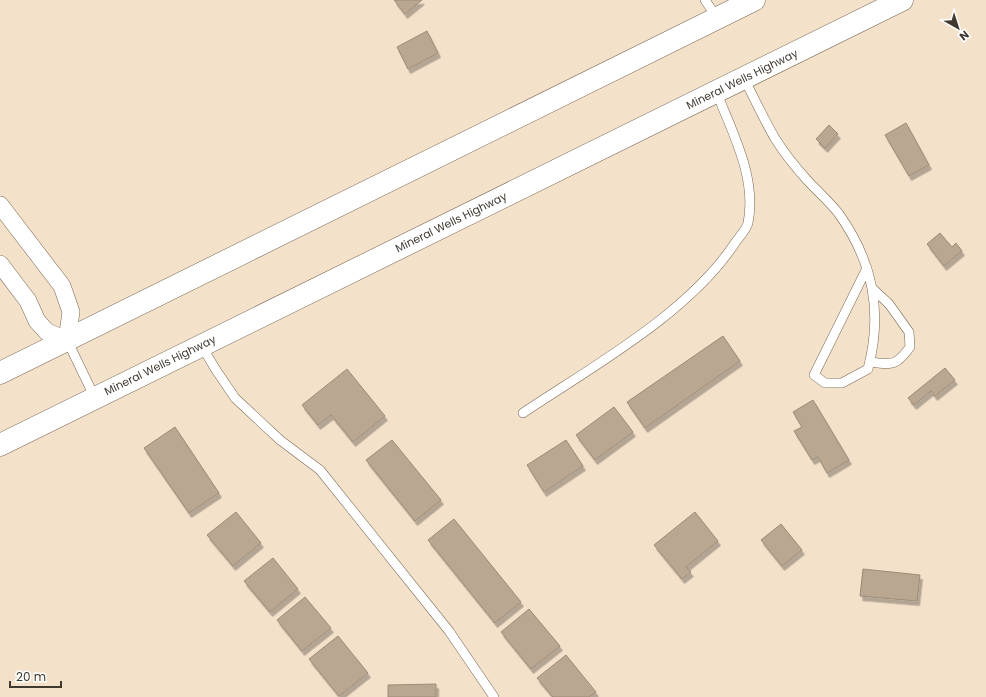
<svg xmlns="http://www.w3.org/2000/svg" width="986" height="697" font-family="Poppins,sans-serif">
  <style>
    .building { fill: #b9a791; stroke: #9c8b76; filter: url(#shadow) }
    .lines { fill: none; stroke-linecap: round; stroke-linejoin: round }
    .service-casing { stroke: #786753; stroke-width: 10 }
    .minor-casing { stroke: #786753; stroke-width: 18 }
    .primary-casing { stroke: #786753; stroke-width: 23 }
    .service { stroke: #fff; stroke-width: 9 }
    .minor { stroke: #fff; stroke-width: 17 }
    .primary { stroke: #fff; stroke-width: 22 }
    .labels { text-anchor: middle; stroke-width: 3; stroke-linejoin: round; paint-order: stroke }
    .street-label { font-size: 11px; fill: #403930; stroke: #fff }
  </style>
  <defs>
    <filter id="shadow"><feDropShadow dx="2.5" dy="4.5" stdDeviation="0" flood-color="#0004"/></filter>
  </defs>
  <rect width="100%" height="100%" fill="#f4e1ca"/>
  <g class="building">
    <path d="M394,0H422L405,14Z"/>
    <path d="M427,31L438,53L408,69L397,47Z"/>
    <path d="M906,123L929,165L909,176L885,135Z"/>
    <path d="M829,125L838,134L825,148L816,139Z"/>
    <path d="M940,233L952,247L956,243L962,251L944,266L927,244Z"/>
    <path d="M723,336L740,361L645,428L627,402Z"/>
    <path d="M945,368L955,380L935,396L931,391L914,405L908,398Z"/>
    <path d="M347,369L385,416L353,442L331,415L318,425L302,405Z"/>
    <path d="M813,400L849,460L827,473L818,457L812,460L794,431L802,427L793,412Z"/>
    <path d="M614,407L633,432L595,460L576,435Z"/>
    <path d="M175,427L219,493L189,513L144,448Z"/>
    <path d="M392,440L441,500L415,521L366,460Z"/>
    <path d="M566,440L583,466L544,492L527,465Z"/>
    <path d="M236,512L261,543L233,566L207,535Z"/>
    <path d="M695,512L718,541L686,567L691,572L682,579L654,545Z"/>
    <path d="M454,519L521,602L495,623L428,540Z"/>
    <path d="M781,524L802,550L782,566L761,540Z"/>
    <path d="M273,558L298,589L270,612L244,581Z"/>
    <path d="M863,569L920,575L917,601L860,596Z"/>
    <path d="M305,597L331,628L302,651L277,620Z"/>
    <path d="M529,609L560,646L531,669L501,632Z"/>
    <path d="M338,636L368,673L339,696L309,659Z"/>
    <path d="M566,655L596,692L589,697H553L537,678Z"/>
    <path d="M436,684V697H388V685Z"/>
  </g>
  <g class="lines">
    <g class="service-casing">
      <g id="service">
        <path d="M705,0L717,18"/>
        <path d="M744,78C754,98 764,120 776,140C785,154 797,169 808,181C818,192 830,202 839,214C873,262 883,312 868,369L842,383H825L814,375L867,268"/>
        <path d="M67,340L95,398"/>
        <path d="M201,345L216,370L235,398L280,440L320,470L449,631L494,697"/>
        <path d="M870,362C893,365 896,366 910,347L909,332L889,304L874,290"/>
        <path d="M523,413C593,366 688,314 735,243C739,237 747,229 748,223C757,177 732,132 716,91"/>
      </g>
    </g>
    <g class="minor-casing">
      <path id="minor" d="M0,205L62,286L71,312L67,340L47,332L37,321L28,301L0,264"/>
    </g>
    <g class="primary-casing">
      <g id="primary">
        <path d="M0,373L754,0"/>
        <path d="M0,445L902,0"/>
      </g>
    </g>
    <use href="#service" class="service"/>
    <use href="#minor" class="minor"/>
    <use href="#primary" class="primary"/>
  </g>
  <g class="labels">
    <g class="street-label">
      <text transform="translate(742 79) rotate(-26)" y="4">Mineral Wells Highway</text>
      <text transform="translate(451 222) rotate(-26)" y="4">Mineral Wells Highway</text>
      <text transform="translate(160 365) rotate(-26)" y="4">Mineral Wells Highway</text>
    </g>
  </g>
  <g transform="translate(958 28) rotate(141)" stroke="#ffffff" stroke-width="3" paint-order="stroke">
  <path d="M0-3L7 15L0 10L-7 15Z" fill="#403930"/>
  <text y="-6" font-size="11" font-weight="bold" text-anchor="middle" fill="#403930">N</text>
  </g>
  <path d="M10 681v6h51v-6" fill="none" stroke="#403930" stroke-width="2"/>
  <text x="16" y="681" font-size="12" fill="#403930" stroke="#ffffff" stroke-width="3" paint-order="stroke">20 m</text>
</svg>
